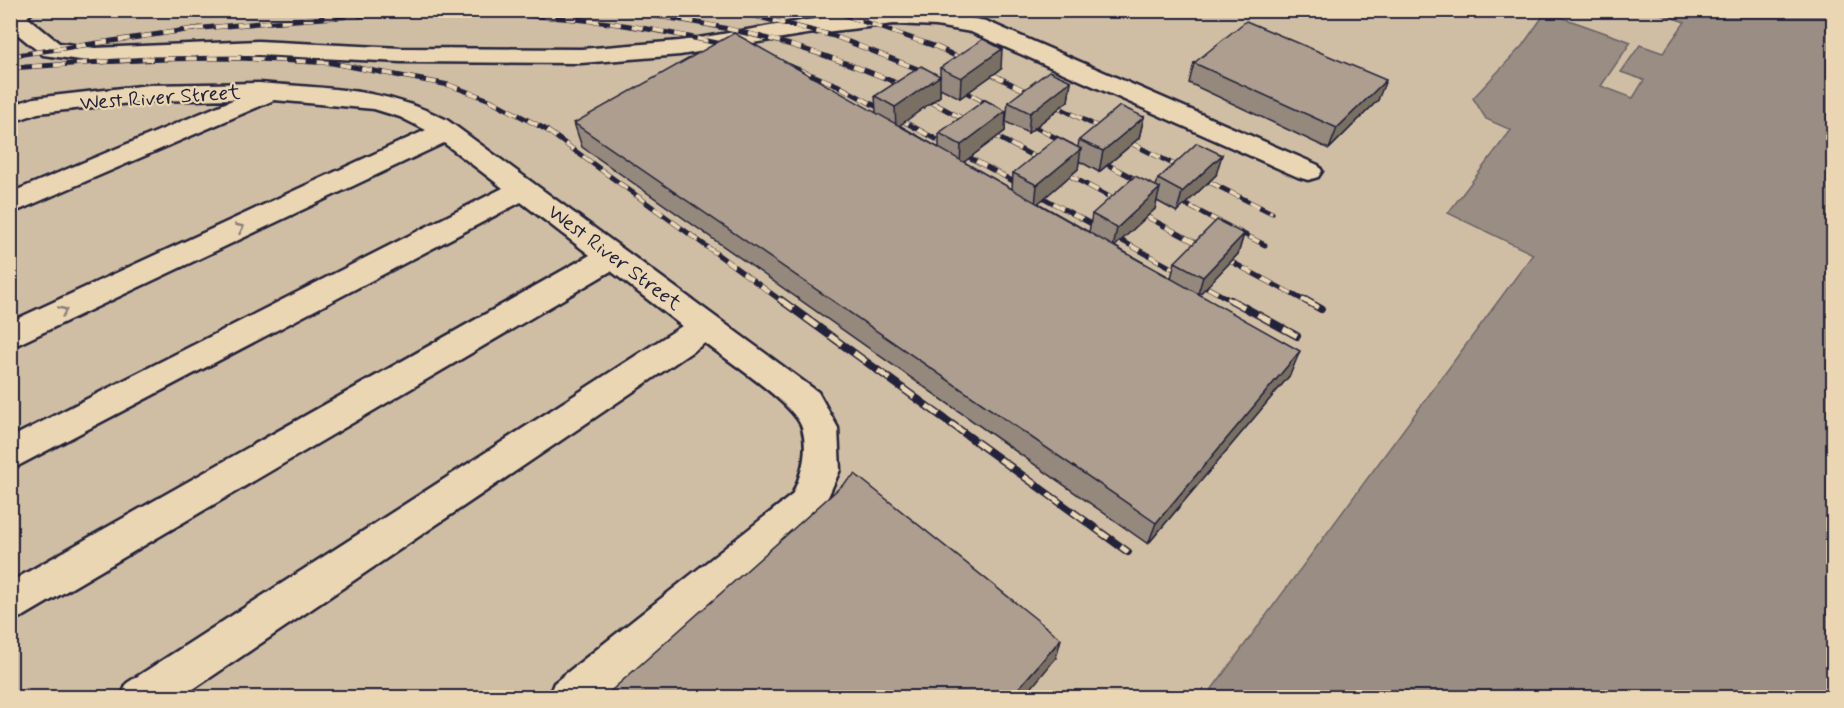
<svg xmlns="http://www.w3.org/2000/svg" width="1844" height="708" font-family="Mynerve,sans-serif">
  <style>
    .built { fill: #d0bea4 }
    .water { fill: #9a8d83; stroke: #6a6266; stroke-width: 1.5 }
    .lines { fill: none; stroke-linecap: round; stroke-linejoin: round }
    .minor-casing { stroke: #22223b; stroke-width: 5 }
    .minor { fill: #ebd6b4; fill-rule: evenodd }
    .rail-far1-casing { stroke: #22223b; stroke-width: 5 }
    .rail-casing { stroke: #22223b; stroke-width: 8 }
    .rail-far1 { stroke: #ebd6b4; stroke-width: 4; stroke-dasharray: 11; stroke-linecap: butt }
    .rail { stroke: #ebd6b4; stroke-width: 5; stroke-dasharray: 15; stroke-linecap: butt }
    .wall { fill: #95887b; stroke: #22223b; stroke-width: 1.5 }
    .shaded-wall { fill: #796f64; stroke: #22223b; stroke-width: 1.5 }
    .building { fill: #ad9e8f; stroke: #22223b; stroke-width: 1.5 }
    .oneway { stroke: #867c78 }
    .labels { text-anchor: middle; stroke-width: 4.5; stroke-linejoin: round; paint-order: stroke }
    .street-label { font-size: 21px; fill: #22223b; stroke: #ebd6b4 }
  </style>
  <rect width="100%" height="100%" fill="#dfcbad"/>
  <filter id="ink" filterUnits="userSpaceOnUse"><feTurbulence type="fractalNoise" baseFrequency=".0167" numOctaves="2"/><feDisplacementMap in="SourceGraphic" scale="12" xChannelSelector="R" yChannelSelector="G"/><feConvolveMatrix kernelMatrix="1 2 1 2 8 2 1 2 1" color-interpolation-filters="sRGB"/></filter>
  <g filter="url(#ink)">
    <path class="built" d="M1652,10L1685,22L1663,54L1621,72L1644,80L1633,98L1601,86L1631,42L1546,13L1522,46L1473,98L1486,119L1511,130L1449,213L1533,253L1206,697L11,698L10,11Z"/>
    <path class="water" d="M1652,11H1833V697H1206L1533,254L1448,213L1511,130L1486,119L1473,98L1522,46L1546,12L1631,42L1601,86L1633,98L1644,80L1621,72L1640,45L1663,53L1685,22Z"/>
    <g class="lines">
      <g class="minor-casing">
        <g id="minor">
          <path d="M10,10H35L27,17L59,43L95,48L258,41L401,48L581,49L680,41L807,20L888,10L936,12L986,21L1318,165L1322,171L1318,177L1308,180L1298,177L971,32L936,26L894,24L807,34L680,55L581,63L401,62L258,55L95,62L43,55L10,28Z"/>
          <path d="M259,83C329,89 383,87 447,120L818,392L838,428L840,470L819,517L602,698H548L554,683L792,495C802,474 809,451 802,428C796,405 727,360 705,343L180,698H121L127,683L682,326L611,271L24,616L10,621V582L590,255L521,202L10,470V438L503,188L444,143L10,348V322L426,130L400,117L374,109L274,100L10,214V193L235,99L149,101L38,113L10,123V106L34,98L149,85Z"/>
        </g>
      </g>
      <use href="#minor" class="minor"/>
      <g class="rail-far1-casing">
        <g id="rail-far1">
          <path d="M596,10C700,17 796,41 892,81L1307,302"/>
          <path d="M731,10L834,36L933,75"/>
          <path d="M830,10L937,47L1272,213"/>
          <path d="M193,29C328,16 465,5 601,22C646,27 691,37 735,47"/>
          <path d="M10,56L200,28"/>
          <path d="M780,62L837,85L1234,302"/>
          <path d="M10,68L148,59L240,58L332,63L449,85L490,100L545,129L783,302"/>
          <path d="M952,85L997,108"/>
          <path d="M1021,120L1072,146"/>
          <path d="M1093,157L1147,185"/>
          <path d="M1171,197L1265,245"/>
        </g>
      </g>
      <g class="rail-casing">
        <g id="rail">
          <path d="M781,300L1128,552"/>
          <path d="M1231,300L1297,336"/>
          <path d="M1305,300L1321,309"/>
        </g>
      </g>
      <use href="#rail-far1" class="rail-far1"/>
      <use href="#rail" class="rail"/>
    </g>
    <g class="wall">
      <path d="M1369,10H1382L1378,14Z"/>
      <path d="M1194,63L1378,100L1329,149L1189,83Z"/>
      <path d="M940,68L1001,69L960,98L940,88V96L899,125L939,148V133L1006,111L1005,131L964,162L1012,189L1013,173L1078,147L1079,140L1144,117L1139,138L1099,172L1079,161L1078,169L1038,203L1089,232L1092,214L1156,186L1158,179L1216,175L1177,212L1157,201L1155,209L1114,246L1171,278L1175,262L1244,234L1238,254L1199,294L1290,375L1148,544L582,147L574,123L876,112L875,96L940,76Z"/>
      <path d="M1071,81L1068,101L1028,133L1006,122L1008,102Z"/>
    </g>
    <g class="shaded-wall">
      <path d="M1002,49L1001,69L960,98L961,78Z"/>
      <path d="M940,76V96L896,128L895,107Z"/>
      <path d="M1386,80L1378,100L1329,149L1337,128Z"/>
      <path d="M1071,81L1068,101L1028,133L1030,113Z"/>
      <path d="M1006,111L1005,131L960,165L961,145Z"/>
      <path d="M1144,117L1139,138L1099,172L1103,151Z"/>
      <path d="M1081,149L1078,169L1035,206L1037,185Z"/>
      <path d="M1222,155L1216,175L1177,212L1182,192Z"/>
      <path d="M1160,188L1155,209L1113,248L1117,228Z"/>
      <path d="M1244,234L1238,254L1197,297L1203,277Z"/>
      <path d="M1300,351L1290,375L1148,544L1156,523Z"/>
      <path d="M1061,639L1056,658L1023,698H1010Z"/>
    </g>
    <g class="building">
      <path d="M1246,21L1386,80L1337,128L1194,63Z"/>
      <path d="M734,33L1300,351L1156,523L574,123Z"/>
      <path d="M983,39L1002,49L961,78L940,68Z"/>
      <path d="M921,66L940,76L895,107L875,96Z"/>
      <path d="M1049,71L1071,81L1030,113L1008,102Z"/>
      <path d="M985,100L1006,111L961,145L939,133Z"/>
      <path d="M1120,106L1144,117L1103,151L1079,140Z"/>
      <path d="M1058,137L1081,149L1037,185L1013,173Z"/>
      <path d="M1197,143L1222,155L1182,192L1158,179Z"/>
      <path d="M1135,176L1160,188L1117,228L1092,214Z"/>
      <path d="M1217,220L1244,234L1203,277L1175,262Z"/>
      <path d="M855,474L1061,639L1010,698H603Z"/>
    </g>
    <defs><path id="oneway-chevron" d="M-2-3.5L2.5 0L-2 3.5" fill="none" stroke-width="1.6" stroke-linecap="round" stroke-linejoin="round" transform="scale(1.5)"/></defs>
    <g class="oneway">
      <use href="#oneway-chevron" transform="translate(240 228) rotate(-25)"/>
      <use href="#oneway-chevron" transform="translate(63 311) rotate(-25)"/>
    </g>
  </g>
  <g class="labels">
    <g class="street-label">
      <text transform="translate(160 97) rotate(-4)" y="7">West River Street</text>
      <text transform="translate(615 257) rotate(37)" y="7">West River Street</text>
    </g>
  </g>
  <rect width="1844" height="708" fill="none" stroke="#ebd6b4" stroke-width="36"/>
  <rect x="18" y="18" width="1808" height="672" fill="none" stroke="#22223b" stroke-width="2" filter="url(#ink)"/>
</svg>
